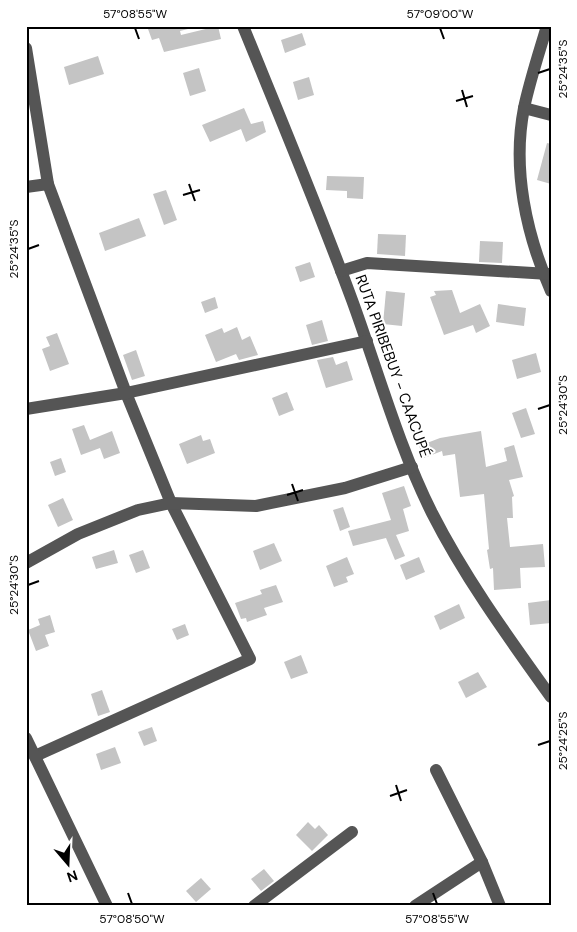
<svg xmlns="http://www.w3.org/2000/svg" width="577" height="932" font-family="'DM Sans',sans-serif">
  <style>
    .building { fill: #c4c4c4 }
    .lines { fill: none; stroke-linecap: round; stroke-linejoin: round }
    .minor { stroke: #555; stroke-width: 12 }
    .ticks { fill: none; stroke: #000; stroke-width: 2 }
    .labels { text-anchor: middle; stroke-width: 4; stroke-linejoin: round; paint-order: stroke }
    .street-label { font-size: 15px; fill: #000; stroke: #fff }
    .neatline { fill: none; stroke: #000; stroke-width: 2 }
    .ticks-label { font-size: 12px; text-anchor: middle; fill: #000 }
  </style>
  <rect width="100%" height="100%" fill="#fff"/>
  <g class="building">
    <path d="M156,26H187L188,29L180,31L181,35L218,26L221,39L164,52L159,38L152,40L148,29Z"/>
    <path d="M302,33L306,45L285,53L281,40Z"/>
    <path d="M98,56L104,74L69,85L64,67Z"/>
    <path d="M199,68L206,91L190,96L183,73Z"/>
    <path d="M309,77L314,95L298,100L293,82Z"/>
    <path d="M244,108L251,124L263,121L266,132L246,142L241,129L210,142L202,125Z"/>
    <path d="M547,143L551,144V184L537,180Z"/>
    <path d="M327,176L364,177L363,199L347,198V191L326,190Z"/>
    <path d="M166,190L177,220L164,225L153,194Z"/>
    <path d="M139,218L146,236L105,251L99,233Z"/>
    <path d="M378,234L406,235L405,256L377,254Z"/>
    <path d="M480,241L503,242L502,263L479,262Z"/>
    <path d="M310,262L315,277L300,282L295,267Z"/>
    <path d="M452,290L460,313L480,304L490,326L476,333L473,325L444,335L430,297L436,295L434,291Z"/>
    <path d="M386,291L405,293L402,326L383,324Z"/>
    <path d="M215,297L218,308L205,313L201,302Z"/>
    <path d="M498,304L526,308L524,326L496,322Z"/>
    <path d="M322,320L328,341L312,345L306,325Z"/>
    <path d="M237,327L242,340L250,336L258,355L239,360L236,354L216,362L205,335L222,328L224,333Z"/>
    <path d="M57,333L69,364L50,371L42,349L50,346L46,337Z"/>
    <path d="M136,350L145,376L132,380L123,355Z"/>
    <path d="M536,353L541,372L517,379L512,360Z"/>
    <path d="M333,357L336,365L347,361L353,380L326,388L317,360Z"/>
    <path d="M287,392L294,410L279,416L272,398Z"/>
    <path d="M526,408L535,434L521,438L512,413Z"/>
    <path d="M84,425L90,440L112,431L120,453L104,459L100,448L81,455L72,429Z"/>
    <path d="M481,431L486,467L507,461L504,448L514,445L523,477L509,480L514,496L512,497L513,518H507L510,547L543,544L545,567L520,568L521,588L494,590L493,568L490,569L487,550L489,549L484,494L460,497L455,454L443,456L442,451L424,458L419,446L440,438Z"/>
    <path d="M201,435L203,441L210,439L215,453L187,464L179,444Z"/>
    <path d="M61,458L66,472L55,476L50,462Z"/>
    <path d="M404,486L411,506L403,509L409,531L396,535L405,556L395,560L386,538L353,546L348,531L391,520L382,493Z"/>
    <path d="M63,498L73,520L58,527L48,505Z"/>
    <path d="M343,507L350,527L340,531L333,510Z"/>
    <path d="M274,543L282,561L260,570L253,551Z"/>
    <path d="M114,550L118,563L96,569L92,557Z"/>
    <path d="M143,550L150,568L136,573L129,555Z"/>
    <path d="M347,557L354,574L346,577L348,582L334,587L326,566Z"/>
    <path d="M419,557L425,572L406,580L400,565Z"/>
    <path d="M276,585L283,602L264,608L267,615L247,622L246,618L241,619L235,603L262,594L260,590Z"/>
    <path d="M551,600V623L530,625L528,603Z"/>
    <path d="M459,604L465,618L440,630L434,616Z"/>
    <path d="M50,615L55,632L45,635L49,646L36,651L28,630L40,625L38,619Z"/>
    <path d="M185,624L189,635L177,640L172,629Z"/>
    <path d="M301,655L308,673L291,679L284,662Z"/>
    <path d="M478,672L487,687L466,698L458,682Z"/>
    <path d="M102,690L110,712L98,716L91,694Z"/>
    <path d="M152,727L157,741L144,746L138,732Z"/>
    <path d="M115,747L121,763L101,770L96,754Z"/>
    <path d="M308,822L315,829L319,825L328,835L312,851L296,835Z"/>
    <path d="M264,869L274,881L261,891L251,879Z"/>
    <path d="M201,878L211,889L196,902L186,891Z"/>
  </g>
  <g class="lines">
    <g class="minor">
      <path d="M243,26C280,117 318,208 352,300C378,371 398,445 432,513C465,578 508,637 551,697"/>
      <path d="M547,26C539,53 530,80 524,108C512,169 526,234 551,291"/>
      <path d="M26,48L48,184L126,393L171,503L250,659L35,756"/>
      <path d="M524,108L551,115"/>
      <path d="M26,187L48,184"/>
      <path d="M341,271L367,263L549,274"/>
      <path d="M26,409L126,393L367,341"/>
      <path d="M26,563L78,534L138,510L171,503L256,506L345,488L412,467"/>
      <path d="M26,738L107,906"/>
      <path d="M436,770L482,862L500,906"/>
      <path d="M254,906L352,832"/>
      <path d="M415,906L482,862"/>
    </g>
  </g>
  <path class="ticks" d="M135,28L139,39M440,28L444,39M538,73L550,69M462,90L467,107M456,101L473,96M189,184L195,201M183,195L200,190M28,249L39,245M538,409L550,405M292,484L298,501M287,495L303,490M28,585L39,581M538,745L550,741M396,785L401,801M390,796L407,790M128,893L132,904M433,893L437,904"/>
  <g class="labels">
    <g class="street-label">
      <text transform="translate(393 366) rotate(70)" y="5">RUTA PIRIBEBUY - CAACUPÉ</text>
    </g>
  </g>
  <rect width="577" height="932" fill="none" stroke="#ffffff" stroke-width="55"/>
  <g transform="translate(68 864) rotate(161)" stroke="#ffffff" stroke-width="4" paint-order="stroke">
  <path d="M0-4L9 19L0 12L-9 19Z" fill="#000000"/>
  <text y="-8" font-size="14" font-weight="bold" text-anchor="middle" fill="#000000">N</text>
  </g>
  <rect x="28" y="28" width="522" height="876" class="neatline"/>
  <g class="ticks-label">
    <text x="135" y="18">57°08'55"W</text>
    <text x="440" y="18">57°09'00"W</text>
    <text transform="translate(563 69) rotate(-90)" y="4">25°24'35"S</text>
    <text transform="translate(14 249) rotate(-90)" y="4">25°24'35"S</text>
    <text transform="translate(563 405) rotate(-90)" y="4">25°24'30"S</text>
    <text transform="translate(14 585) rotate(-90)" y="4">25°24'30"S</text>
    <text transform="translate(563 741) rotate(-90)" y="4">25°24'25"S</text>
    <text x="132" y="923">57°08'50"W</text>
    <text x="437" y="923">57°08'55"W</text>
  </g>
</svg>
